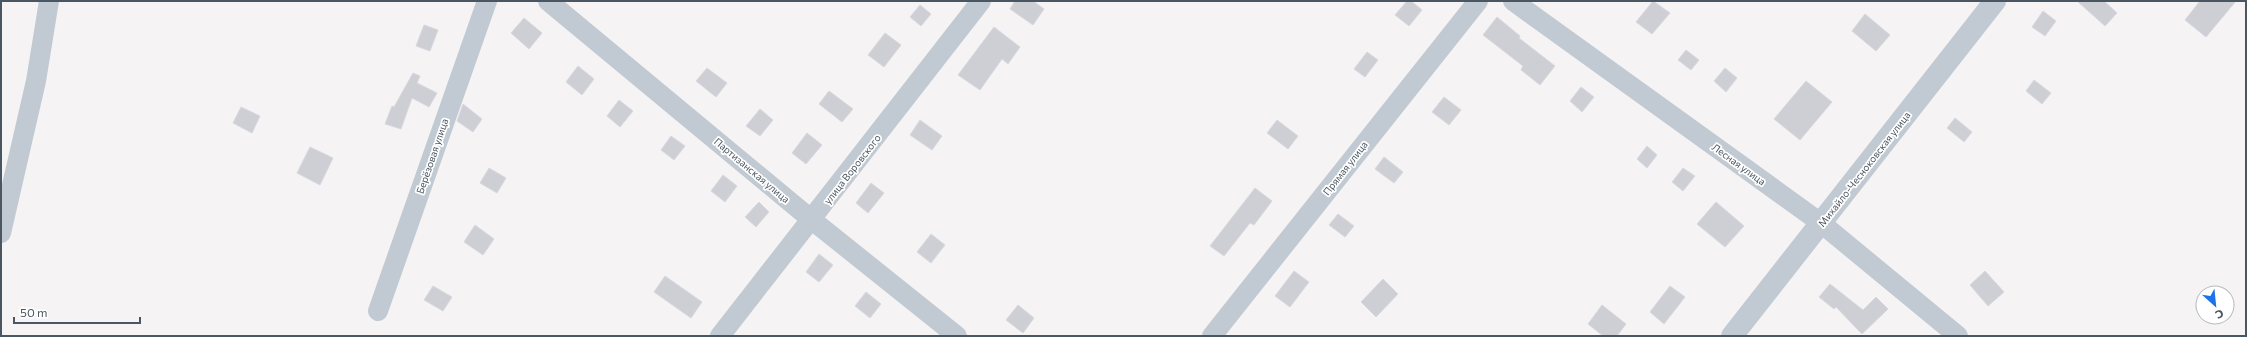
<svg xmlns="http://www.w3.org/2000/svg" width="2247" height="337" font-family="Commissioner,sans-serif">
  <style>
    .building { fill: #cdcfd5; stroke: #d7d9de }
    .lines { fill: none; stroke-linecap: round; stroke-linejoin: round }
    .minor { stroke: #c1cad2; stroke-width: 20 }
    .tertiary { stroke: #c1cad2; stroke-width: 22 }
    .labels { text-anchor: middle; stroke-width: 3.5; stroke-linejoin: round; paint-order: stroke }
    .street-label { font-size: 10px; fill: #4a5661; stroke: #fff }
  </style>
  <rect width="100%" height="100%" fill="#f5f3f3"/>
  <g class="building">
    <path d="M1015,1H1033L1044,9L1033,25L1010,9Z"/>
    <path d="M1407,1H1411L1422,10L1409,26L1395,15Z"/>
    <path d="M1653,1L1670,13L1652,34L1636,22Z"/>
    <path d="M2077,1H2104L2117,13L2105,26Z"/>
    <path d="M2200,1H2236L2206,37L2185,20Z"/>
    <path d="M920,5L931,14L921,26L910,17Z"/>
    <path d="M2043,11L2056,21L2045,36L2032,27Z"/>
    <path d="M1865,14L1890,35L1876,51L1852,31Z"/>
    <path d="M1497,17L1520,36L1519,38L1555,66L1540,85L1521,70L1523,66L1483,35Z"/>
    <path d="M524,18L542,33L529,49L511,33Z"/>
    <path d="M424,25L438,30L430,51L416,46Z"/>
    <path d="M994,27L1020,47L1008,64L1002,59L980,90L958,75Z"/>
    <path d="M885,33L901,45L884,67L868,55Z"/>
    <path d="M1686,50L1699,60L1691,70L1678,60Z"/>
    <path d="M1367,52L1378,60L1365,77L1354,69Z"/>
    <path d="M578,66L594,79L582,95L566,82Z"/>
    <path d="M707,68L727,83L716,97L696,81Z"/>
    <path d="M1725,68L1737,78L1726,92L1714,81Z"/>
    <path d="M413,73L420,76L417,83L437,93L429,107L412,98L401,129L385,124L392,106L394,107Z"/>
    <path d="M2034,80L2051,93L2042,104L2026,91Z"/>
    <path d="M1806,81L1832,102L1800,140L1774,119Z"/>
    <path d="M1581,87L1594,97L1582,112L1570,101Z"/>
    <path d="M829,91L853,109L842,122L819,104Z"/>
    <path d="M1444,97L1461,110L1449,125L1432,112Z"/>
    <path d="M619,100L633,111L620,127L607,116Z"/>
    <path d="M463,104L482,119L473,132L457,121Z"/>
    <path d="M241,107L260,116L252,133L233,123Z"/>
    <path d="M760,109L773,120L760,136L746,126Z"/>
    <path d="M1955,118L1972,132L1964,142L1947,128Z"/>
    <path d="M920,120L942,136L932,150L910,135Z"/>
    <path d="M1277,120L1298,136L1288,149L1267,133Z"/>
    <path d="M807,133L822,145L806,164L792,153Z"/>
    <path d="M671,136L685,146L674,160L661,150Z"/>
    <path d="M1647,146L1657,155L1647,168L1637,159Z"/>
    <path d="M310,147L333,158L320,185L297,173Z"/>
    <path d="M1384,157L1403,172L1394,183L1375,169Z"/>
    <path d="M489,168L506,178L497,193L480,183Z"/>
    <path d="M1683,168L1695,176L1683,191L1672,182Z"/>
    <path d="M723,175L737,186L725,202L711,191Z"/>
    <path d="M871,183L884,193L868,213L856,203Z"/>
    <path d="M1255,188L1272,201L1254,225L1250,223L1224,256L1210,246Z"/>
    <path d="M759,202L769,212L756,227L745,217Z"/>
    <path d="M1716,202L1744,226L1725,247L1697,224Z"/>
    <path d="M1338,214L1354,226L1345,237L1329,225Z"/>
    <path d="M475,225L494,239L483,255L464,242Z"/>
    <path d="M931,234L945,245L931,263L917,252Z"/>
    <path d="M819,254L833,265L819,282L806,272Z"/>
    <path d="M1294,271L1309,282L1290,307L1275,296Z"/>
    <path d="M1985,271L2004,292L1988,306L1970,285Z"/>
    <path d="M665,276L702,302L691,318L654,292Z"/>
    <path d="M1383,279L1398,294L1376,317L1361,302Z"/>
    <path d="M1830,284L1863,310L1876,297L1888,309L1862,334L1836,307L1834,309L1819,297Z"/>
    <path d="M433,286L452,297L443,311L424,300Z"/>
    <path d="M1670,286L1685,297L1664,324L1650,312Z"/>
    <path d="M866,292L881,304L870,318L855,306Z"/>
    <path d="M1018,305L1034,318L1023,333L1006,320Z"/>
    <path d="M1602,305L1626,324L1617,336H1603L1588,324Z"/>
  </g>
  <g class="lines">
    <g class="minor">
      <path d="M548,1L812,220L957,336"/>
      <path d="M1513,1L1821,223L1958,336"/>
      <path d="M1,233L36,81L49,1"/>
      <path d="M378,311L487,1"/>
      <path d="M720,336L981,1"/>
      <path d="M1212,336L1478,1"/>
    </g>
    <path class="tertiary" d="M1732,336L1995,1"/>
  </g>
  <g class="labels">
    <g class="street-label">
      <text transform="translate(432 156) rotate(-71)" y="4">Берёзовая улица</text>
      <text transform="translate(1739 164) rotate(36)" y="4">Лесная улица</text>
      <text transform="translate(1345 168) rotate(-52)" y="4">Прямая улица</text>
      <text transform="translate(852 169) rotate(-52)" y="4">улица Воровского</text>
      <text transform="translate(1864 169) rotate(-52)" y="4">Михайло-Чесноковская улица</text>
      <text transform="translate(752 170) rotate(40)" y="4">Партизанская улица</text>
    </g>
  </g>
  <rect width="2247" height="337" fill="none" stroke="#4a5661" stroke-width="4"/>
  <g transform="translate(2215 305) rotate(153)"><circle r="19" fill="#ffffff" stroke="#b7bbc0"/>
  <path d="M0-3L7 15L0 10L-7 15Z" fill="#1a73e8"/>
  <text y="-6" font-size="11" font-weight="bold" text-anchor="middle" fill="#4a5661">С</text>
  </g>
  <path d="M14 317v6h126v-6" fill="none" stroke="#4a5661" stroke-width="2"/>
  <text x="20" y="317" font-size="12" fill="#4a5661" stroke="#ffffff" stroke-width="3" paint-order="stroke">50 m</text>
</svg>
